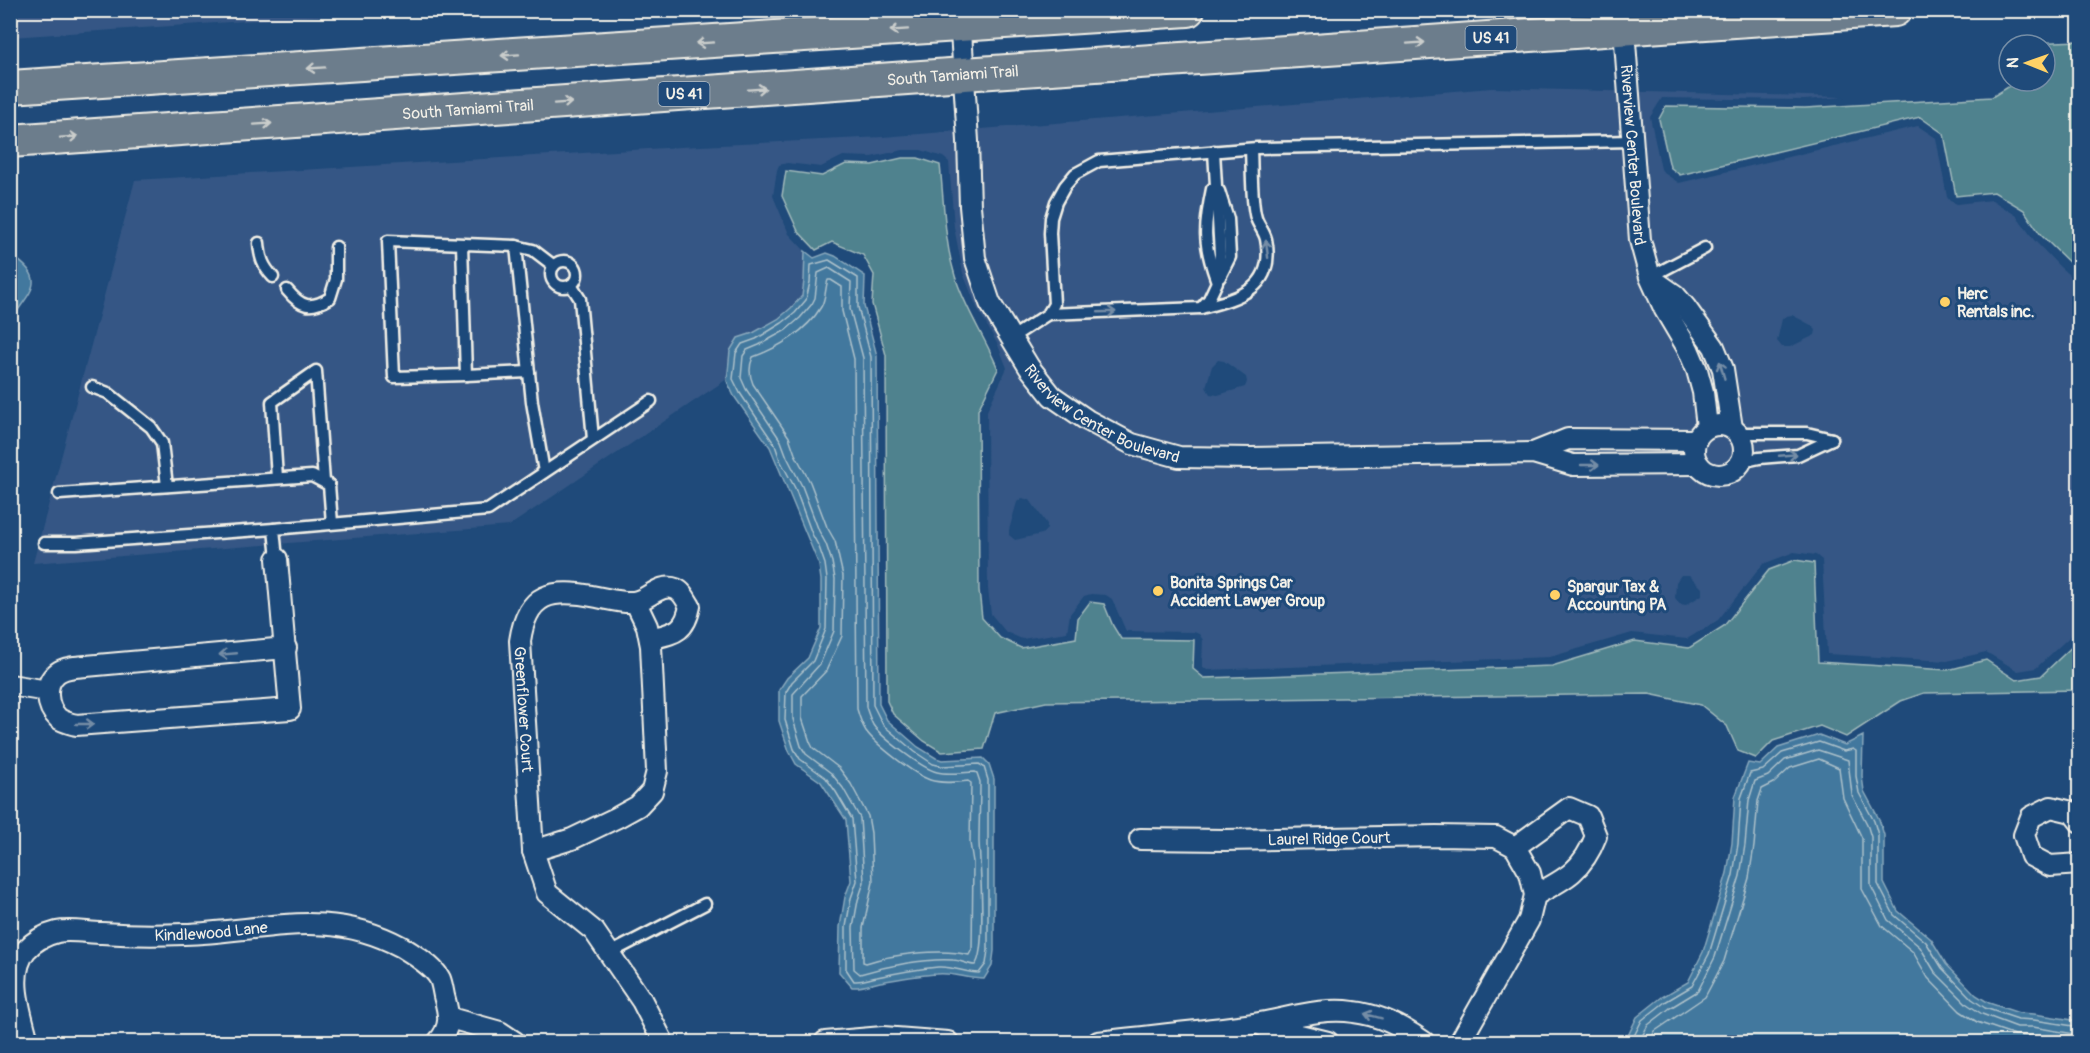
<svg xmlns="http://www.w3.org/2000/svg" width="2090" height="1053" font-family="Pangolin,sans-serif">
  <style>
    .built { fill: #355785; fill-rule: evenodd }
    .green { fill: #4f828e; stroke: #a2babb; stroke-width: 1.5 }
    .water { fill: #42789e; stroke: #89a8bc; stroke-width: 1.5 }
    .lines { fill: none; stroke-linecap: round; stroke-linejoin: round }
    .shore { stroke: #adc1ca; stroke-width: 1.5 }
    .service-casing { stroke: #f4f1e8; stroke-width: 15 }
    .minor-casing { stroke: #f4f1e8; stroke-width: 24 }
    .primary-casing { stroke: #f4f1e8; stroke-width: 36 }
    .service { stroke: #1f4a7a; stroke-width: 10 }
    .minor { stroke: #1f4a7a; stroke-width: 20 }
    .primary { stroke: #6c7d8c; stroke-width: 32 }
    .oneway { stroke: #cbcecc }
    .oneway2 { stroke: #748da6 }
    .poi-dot { fill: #ffd166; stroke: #1f4a7a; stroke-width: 2 }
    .labels { text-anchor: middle; stroke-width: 6; stroke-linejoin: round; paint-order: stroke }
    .shield { fill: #1f4a7a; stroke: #b4bfc7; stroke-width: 1.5 }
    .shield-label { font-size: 15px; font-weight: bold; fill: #f4f1e8 }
    .street-label { font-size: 16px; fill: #f4f1e8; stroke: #1f4a7a }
    .poi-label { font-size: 16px; font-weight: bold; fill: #f4f1e8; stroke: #1f4a7a; text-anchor: start }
  </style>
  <rect width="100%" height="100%" fill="#1f4a7a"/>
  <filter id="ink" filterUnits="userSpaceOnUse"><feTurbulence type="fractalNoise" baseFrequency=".0167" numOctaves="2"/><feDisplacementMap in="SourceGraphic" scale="12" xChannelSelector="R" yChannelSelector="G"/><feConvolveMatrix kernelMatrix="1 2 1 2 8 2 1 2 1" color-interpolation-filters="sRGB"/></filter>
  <g filter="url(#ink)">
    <g class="built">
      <path d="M11,10H393V11L11,37Z"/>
      <path d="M1492,88L1845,97L1804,100L1662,98L1650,117L1661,169L1664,173L1679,183L1918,126L1936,138L1947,197L1950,201L1957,204L1992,200L2017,216L2034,240L2060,267L2079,284V628L2036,668L2018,671L1986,652L1947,661L1827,654L1822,560L1816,555L1794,552L1763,564L1718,620L1687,639L1632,633L1550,657L1207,670L1202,666L1203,640L1199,634L1194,632L1126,631L1112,599L1106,595L1091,594L1084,596L1070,614L1067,632L1022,639L1006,632L991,614L988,589L987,411L1007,368L998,345L977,308L963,273L954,227L949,162L943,157L921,150H903L871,157L843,156L821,167L787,163L779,165L777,170L773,196L789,234L805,251L804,281L802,296L791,308L778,319L753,333L738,338L727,366V379L509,526L33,563L135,180L681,147L883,137ZM1792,315L1811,325L1816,330L1815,335L1790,347H1782L1777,341L1782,319L1786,316ZM1218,360L1224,361L1246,377L1247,382L1245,387L1218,395L1210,394L1206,387L1212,366ZM1022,498L1030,500L1047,524V529L1042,534L1015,540L1009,535V530L1017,502ZM1681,575H1689L1702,588V595L1686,605L1680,604L1675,598L1676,582Z"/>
    </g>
    <g class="green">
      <path d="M2079,41V272L2041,235L2024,210L1994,192L1956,196L1944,134L1920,117L1680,175L1670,167L1659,119L1666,106L1805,108L1992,97L2018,81H2045V45H2031V43Z"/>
      <path d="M902,158H918L940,165C944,202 944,240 955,276C965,309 985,337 998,369L978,410L979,590L982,618L1000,638L1021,648L1076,638L1078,618L1090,602L1104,604L1113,626L1121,639L1194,640L1193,669L1204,678L1552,666L1635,641L1689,648L1724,626L1769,570L1795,560L1814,563L1818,662L1948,670L1986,660L2016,680L2041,676L2079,640V690L1924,693L1901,701L1846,737L1820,726L1773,741L1756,758L1738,751L1727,726L1701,705L1649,694L1046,702L995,713L984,749L942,752L924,741L893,714L887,701L886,355L872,304L874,275L863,255L832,242L816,250L798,231L782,196L786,171L822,176L846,164L872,165Z"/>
    </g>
    <g class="water">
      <path d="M805,251L814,258L827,253L835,256L865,276L864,306L877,356L879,704L887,720L918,747L936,758L942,760L983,758L989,764L994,779V951L992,966L984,979C967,979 953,972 937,974C918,975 898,979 880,982C870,984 862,988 852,987L839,972L840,927L845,897L851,881L846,820L821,782L796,764L789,751L779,721V690L787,678L808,658L821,628V580L819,565L770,447L734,396L727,381L730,351L738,338L753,333L778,319L791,308L802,296L804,281Z"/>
      <path d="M12,256C51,281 27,293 11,321Z"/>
      <path d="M1819,735L1845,745L1863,736L1862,776L1864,791L1879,819L1884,835V883L1898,911L1931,939L1946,964L1976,995L1989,1003L2019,1013L2034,1014L2079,1021V1042H1625L1637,1017L1662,997L1688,982L1703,952L1727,873L1732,843L1735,797L1748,763L1760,765L1778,748Z"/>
    </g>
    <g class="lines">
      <g class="shore">
        <path d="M829,260L858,278V307L871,357L873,705L883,725L915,752L933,764L942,766L979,764L984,767L988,780V950L986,964L979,973C965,973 953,966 938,967C918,969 896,973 877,977C869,978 863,982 854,981L846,969V927L851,898L857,881L852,819L836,792L826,778L800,759L794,749L785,720L786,692L792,682L813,661L826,629L827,579L825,564L819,547L812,534L795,488L780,460L775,445L740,393L733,379L736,353L742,344L756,339L782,323L795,313L806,300L810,282L811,265Z"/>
        <path d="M829,268L851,282L850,309L863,358L866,707C868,713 870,719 873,725C881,737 923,769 937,772C949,775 963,772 975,772L977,773L980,782C980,802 979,822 979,842C980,863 987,953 975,965C967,965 961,960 953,960C925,958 887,966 860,974L854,969L853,928L858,900L864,882L860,818L843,788L831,773L806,754L801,746L793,719V694L820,664L834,631L835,579L832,562L826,544L819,531L802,486L787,457L781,441L746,389L741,378L743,356L747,350L759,345L786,330L800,318L812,304L815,298L818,273Z"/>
        <path d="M828,280H831L842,287V311L854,359L857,709C859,716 862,725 866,731C876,745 915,775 930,780C942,784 956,782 968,781L971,783L970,843L973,862L972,949L969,955C942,948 893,954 866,963L863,962V928L873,882L871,833L868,816L851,784L839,768L813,748L810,742L802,718V696L826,671L842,636L843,576L835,541L827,527L810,482L795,454L789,437L753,384C749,375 749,366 753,357C778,348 807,331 821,307C826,299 825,288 828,280Z"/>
        <path d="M1631,1042L1642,1020L1665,1002L1692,986L1709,954L1733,875L1738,844L1741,798L1750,773L1763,770L1782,753L1819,742L1844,751L1853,749L1856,751V776L1859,793L1874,821L1878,835V884L1894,915L1926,942L1942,968L1972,999L1985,1008L2018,1019L2034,1020L2080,1027"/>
        <path d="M1639,1042L1648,1025L1670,1008L1698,991L1715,957L1740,876L1745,845L1749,800L1755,781L1768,776L1785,760L1818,750L1848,760L1852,795L1867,824L1871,837V886L1888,920L1920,947L1935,972L1967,1004L1982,1014L2017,1027H2033L2080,1035"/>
        <path d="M1649,1042L1655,1031L1705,997L1724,961L1749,878L1754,846L1758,801L1762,789L1774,783L1790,768L1819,759L1839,768L1843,798L1862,838V889L1882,926L1913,952L1928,978L1960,1011L1977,1022L2015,1035L2032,1036L2069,1042"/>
      </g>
      <g class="service-casing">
        <g id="service">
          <path d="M1212,189C1204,227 1203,243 1216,279"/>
          <path d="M1219,191L1228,219L1230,257L1220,277"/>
          <path d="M259,243C260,258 263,266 273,277"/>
          <path d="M462,244L466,375L394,377L388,241L516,246L532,402L544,472"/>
          <path d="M516,246L533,250L554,266"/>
          <circle cx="564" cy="274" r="13"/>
          <path d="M1650,277L1705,248"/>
          <path d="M571,285L580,299L593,439"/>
          <path d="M287,290C301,307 310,310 330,298L336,279V247"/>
          <path d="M1201,308L1209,299L1217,282L1220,254L1214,151"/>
          <path d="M1048,314L1201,308C1240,298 1276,288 1266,239C1264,231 1258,225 1256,218C1251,202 1252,166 1251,149"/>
          <path d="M1011,338L1048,314L1054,304L1050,233L1051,218L1056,202L1065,186L1075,174L1099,161L1257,148L1634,141"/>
          <path d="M466,375L529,372"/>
          <path d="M92,387L108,393L151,427L162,443L167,486"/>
          <path d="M1738,433H1807L1832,439"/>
          <path d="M1741,462L1759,458L1798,455L1832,439"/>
          <path d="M277,478L272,402L316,371L324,482"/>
          <path d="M59,494L312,476L329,485L332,523"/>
          <path d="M44,543H76L274,529"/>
          <path d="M277,559L274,529L488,510L651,401"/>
          <path d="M610,953L705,904"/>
        </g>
      </g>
      <g class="minor-casing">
        <g id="minor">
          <path id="s1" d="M960,16L968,141L970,206L975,258L990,303L1029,367L1052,396L1087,420L1132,444L1179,457L1252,458L1533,453L1573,465L1698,464"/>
          <path id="s2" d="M1624,29L1640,240L1650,277L1665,310L1688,349L1697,370L1703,392L1707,427"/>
          <path d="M1652,279L1675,295L1686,308L1714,347L1723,369L1732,428"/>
          <circle cx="1719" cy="450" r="25"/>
          <path d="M1533,453L1568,439L1696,440"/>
          <path d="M277,559L290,709L76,725C69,723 63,722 58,718C46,707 44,684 56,674C61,669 68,668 75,667L286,648"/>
          <path id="s3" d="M650,639C673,633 685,633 690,606C686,600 683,592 676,589C659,582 648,601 633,602C621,603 608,599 597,597C552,588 527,592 520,641L533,851L547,893L594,931L642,1001L663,1042"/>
          <path d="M10,685L48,691"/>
          <path d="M2080,822L2072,812L2051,807L2031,817L2024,835L2031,856L2050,866L2080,864"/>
          <path id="s4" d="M1140,839L1225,840L1436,836L1496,837L1515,847L1530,873L1535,895L1529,920L1460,1042"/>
          <path d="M1515,847L1569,808L1588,816L1596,836C1583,870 1566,879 1535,895"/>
          <path d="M533,851L572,839L618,817L638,806L652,791L657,771L651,646L647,626L636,603"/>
          <path d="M450,1018L500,1032L515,1042"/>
          <path d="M1263,1026L1328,1042"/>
          <path id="s5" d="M28,1042C22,1015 6,975 26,950C34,941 45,935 57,932C70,929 89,933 102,933C130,935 157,935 184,934C263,932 326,906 402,947C412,953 435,968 440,979C442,984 443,991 444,996C449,1014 452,1027 438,1042"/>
          <path d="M825,1042L883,1037L948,1042"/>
          <path d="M1098,1042C1150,1036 1202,1031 1254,1024C1287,1019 1320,1007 1354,1012C1380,1015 1403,1027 1424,1042"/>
        </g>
      </g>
      <g class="primary-casing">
        <g id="primary">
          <path d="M10,87L1188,10"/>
          <path id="s6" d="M10,141L964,74L1895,10"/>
        </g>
      </g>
      <use href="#service" class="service"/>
      <use href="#minor" class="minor"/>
      <use href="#primary" class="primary"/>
    </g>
    <defs><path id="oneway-shaft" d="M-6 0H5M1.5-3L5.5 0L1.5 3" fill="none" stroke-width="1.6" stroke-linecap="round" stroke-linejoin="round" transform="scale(1.5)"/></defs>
    <g class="oneway">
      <use href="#oneway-shaft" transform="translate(899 30) rotate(176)"/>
      <use href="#oneway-shaft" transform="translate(705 43) rotate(176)"/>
      <use href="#oneway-shaft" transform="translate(1416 43) rotate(-4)"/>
      <use href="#oneway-shaft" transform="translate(510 55) rotate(176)"/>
      <use href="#oneway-shaft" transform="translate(316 68) rotate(176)"/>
      <use href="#oneway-shaft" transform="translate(757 89) rotate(-4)"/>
      <use href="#oneway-shaft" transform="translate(563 103) rotate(-4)"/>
      <use href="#oneway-shaft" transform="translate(263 124) rotate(-4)"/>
      <use href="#oneway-shaft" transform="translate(69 137) rotate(-4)"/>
    </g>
    <g class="oneway2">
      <use href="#oneway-shaft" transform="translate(1267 249) rotate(-97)"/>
      <use href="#oneway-shaft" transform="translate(1107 312) rotate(-2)"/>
      <use href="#oneway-shaft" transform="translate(1722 370) rotate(-106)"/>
      <use href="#oneway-shaft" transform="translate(1788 455) rotate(-5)"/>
      <use href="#oneway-shaft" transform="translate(1590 465)"/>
      <use href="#oneway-shaft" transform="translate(228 654) rotate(175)"/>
      <use href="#oneway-shaft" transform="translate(85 724)"/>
      <use href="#oneway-shaft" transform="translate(1373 1016) rotate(-165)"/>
    </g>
  </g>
  <g class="poi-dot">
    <circle cx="1945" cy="302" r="6"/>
    <circle cx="1158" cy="591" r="6"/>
    <circle cx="1555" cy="595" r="6"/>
  </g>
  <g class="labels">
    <g class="shield">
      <rect x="1465.5" y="26" width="51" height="24" rx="4.5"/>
      <rect x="658.5" y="82" width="51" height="24" rx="4.5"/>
    </g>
    <g class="shield-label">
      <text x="1491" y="43">US 41</text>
      <text x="684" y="99">US 41</text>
    </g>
    <g class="street-label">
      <text dy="6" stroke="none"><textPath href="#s6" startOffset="945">South Tamiami Trail</textPath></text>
      <text dy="6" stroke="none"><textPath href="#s6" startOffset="459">South Tamiami Trail</textPath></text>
      <text dy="6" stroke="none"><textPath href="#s2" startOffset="126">Riverview Center Boulevard</textPath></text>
      <text dy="6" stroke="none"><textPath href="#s1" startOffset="454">Riverview Center Boulevard</textPath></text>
      <text dy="6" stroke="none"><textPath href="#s3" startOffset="336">Greenflower Court</textPath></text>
      <text dy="6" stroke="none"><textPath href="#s4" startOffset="189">Laurel Ridge Court</textPath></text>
      <text dy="6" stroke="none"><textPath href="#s5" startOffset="286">Kindlewood Lane</textPath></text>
    </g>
    <g class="poi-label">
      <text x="1957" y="299">Herc<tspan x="1957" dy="18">Rentals inc.</tspan></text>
      <text x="1170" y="588">Bonita Springs Car<tspan x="1170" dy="18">Accident Lawyer Group</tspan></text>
      <text x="1567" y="592">Spargur Tax &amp;<tspan x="1567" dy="18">Accounting PA</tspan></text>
    </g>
  </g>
  <rect width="2090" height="1053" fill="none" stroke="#1f4a7a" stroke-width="36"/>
  <rect x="18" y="18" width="2054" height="1017" fill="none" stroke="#f4f1e8" stroke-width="2" filter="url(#ink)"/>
  <g transform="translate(2027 63) rotate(271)"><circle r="28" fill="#1f4a7a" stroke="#748da6" stroke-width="1.5"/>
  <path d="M0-4.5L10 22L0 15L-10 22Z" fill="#ffd166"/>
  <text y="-9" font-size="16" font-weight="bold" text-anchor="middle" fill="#f4f1e8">N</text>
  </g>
</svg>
